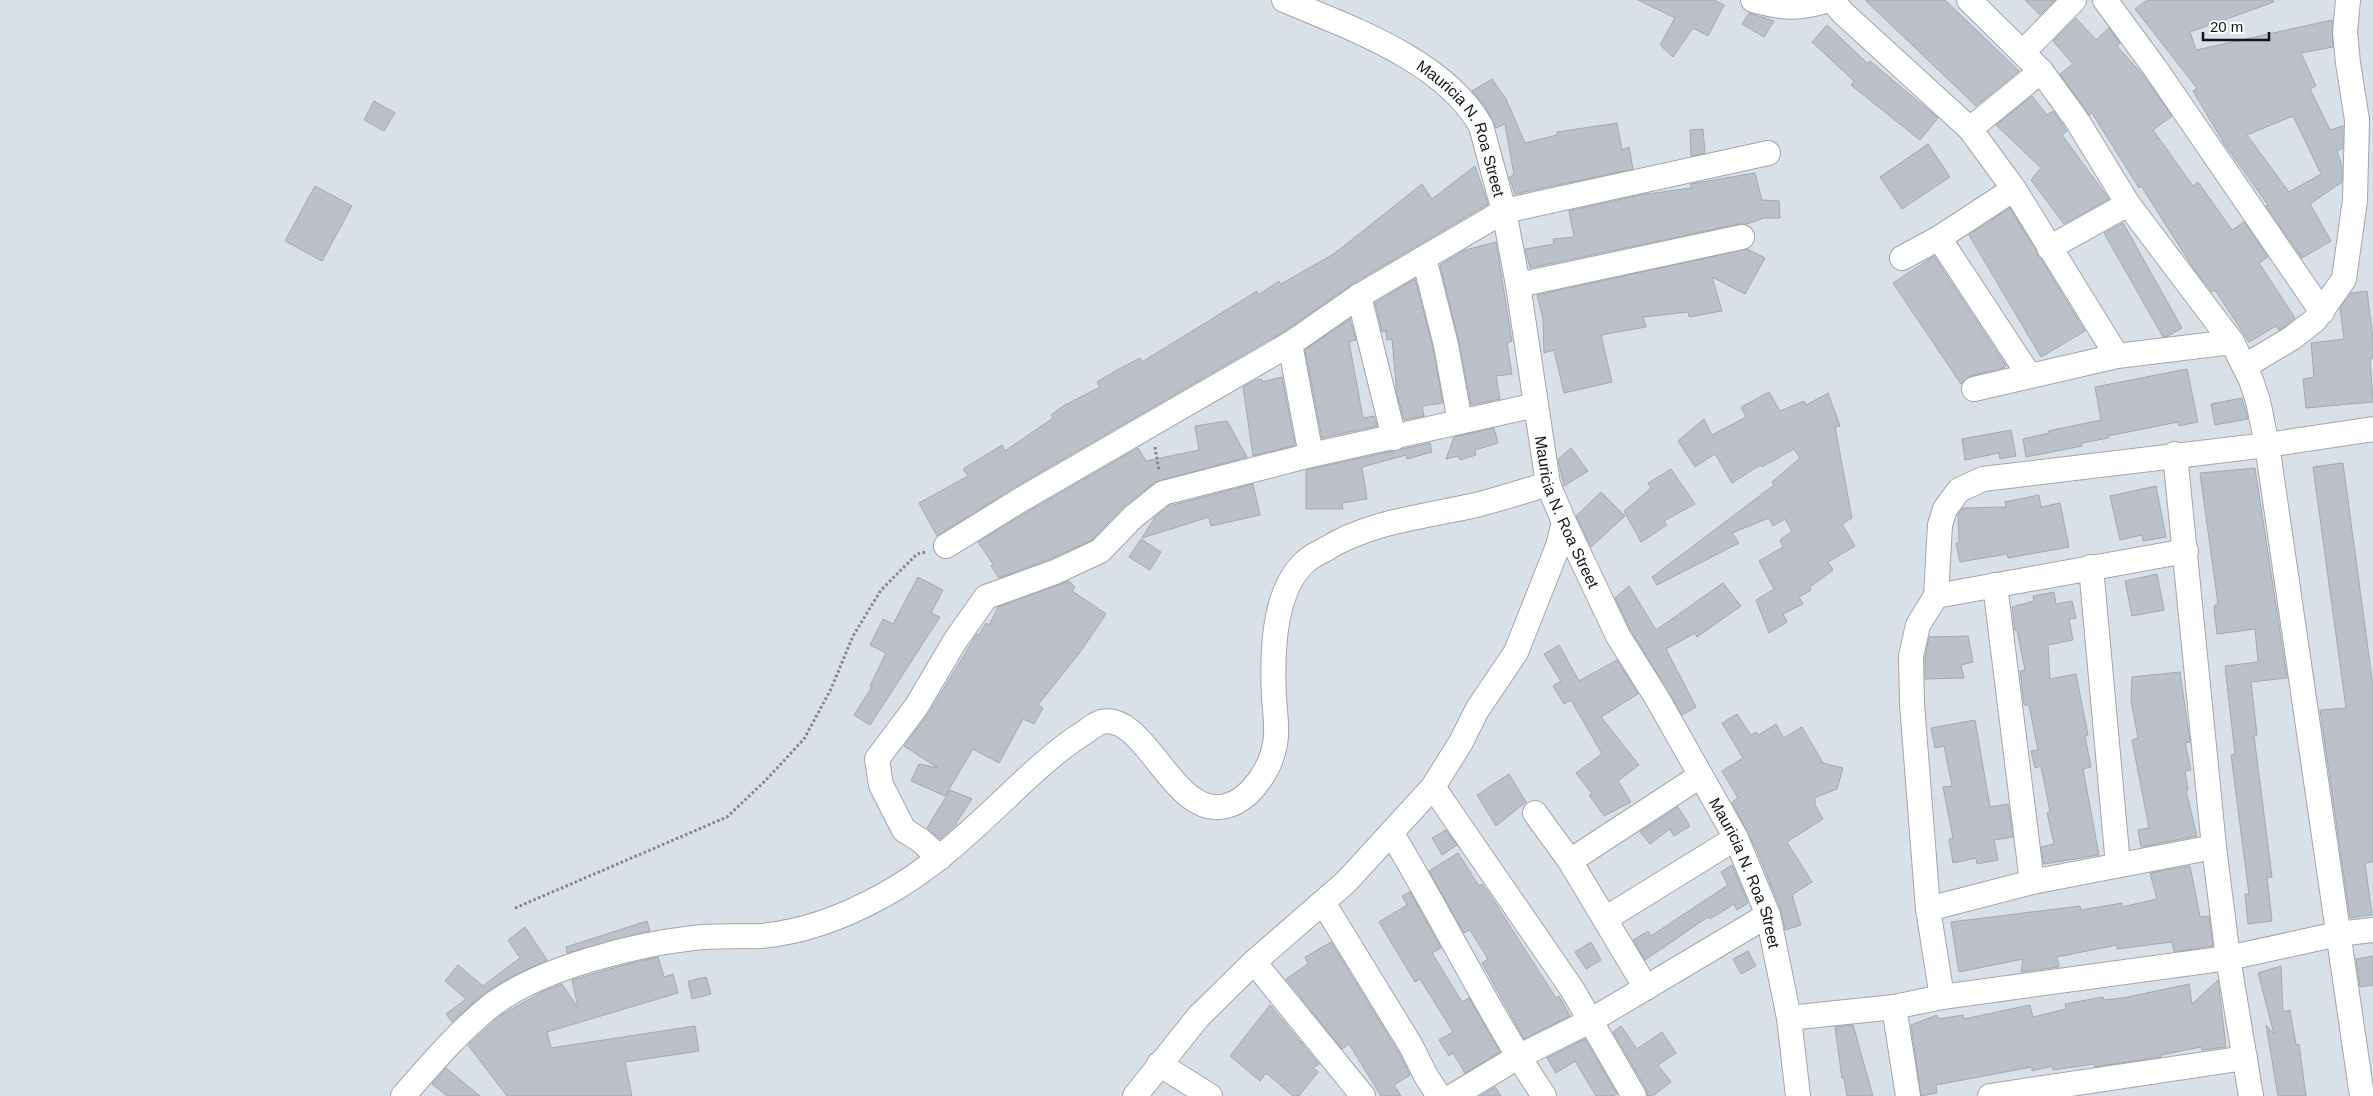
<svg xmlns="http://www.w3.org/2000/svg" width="2373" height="1096" font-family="Arial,sans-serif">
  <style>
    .building { fill: #bcc1c9; stroke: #a3a9b0; fill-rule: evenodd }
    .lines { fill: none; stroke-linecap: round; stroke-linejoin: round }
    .minor-casing { stroke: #a0a6ad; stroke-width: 26 }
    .path { stroke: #82868c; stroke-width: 3; stroke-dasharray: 2.5 2.5; stroke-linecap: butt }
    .minor { stroke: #fff; stroke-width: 24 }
    .labels { text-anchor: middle; stroke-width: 4; stroke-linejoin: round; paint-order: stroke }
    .street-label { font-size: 16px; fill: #131518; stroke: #fff }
  </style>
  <rect width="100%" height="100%" fill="#dae0e8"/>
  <g class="building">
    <path d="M1638,0H1714L1724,5L1708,36L1693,28L1673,57L1660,45L1675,18Z"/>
    <path d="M1865,0H1945L2019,71L1976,106Z"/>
    <path d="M2025,0H2055L2040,15Z"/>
    <path d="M2147,0H2273L2274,2L2190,32L2196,50L2332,20L2333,47L2301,53L2316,86L2310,89L2330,130L2343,126V148L2337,151L2342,166V182L2310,204L2331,241L2302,258L2266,206L2268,205L2225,145L2193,91L2197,88L2135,9ZM2293,116L2321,174L2289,192L2247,135Z"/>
    <path d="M1749,13L1774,21L1764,37L1742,24Z"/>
    <path d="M2076,18L2096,40L2109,28L2120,43L2117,46L2143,75L2172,116L2153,130L2193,186L2198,182L2232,230L2244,222L2268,257L2259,263L2295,318L2284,327L2279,330L2276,326L2249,342L2215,290L2212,292L2196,272L2141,186L2139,188L2092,113L2089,115L2060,74L2073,64L2053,41Z"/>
    <path d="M1827,25L1868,64L1870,61L1938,118L1920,140L1851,85L1854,81L1812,42Z"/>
    <path d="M1492,79L1506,99L1525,143L1557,135V132L1617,123L1622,150L1629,147L1633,169L1515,194L1509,177L1514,175L1505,124L1496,128L1485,106L1472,91Z"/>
    <path d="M2032,96L2047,115L2053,111L2067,131L2062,135L2109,199L2064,224L2031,180L2041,168L1996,125Z"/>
    <path d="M374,101L395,113L384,131L364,120Z"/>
    <path d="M1703,129L1705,153L1691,156L1690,130Z"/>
    <path d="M1928,144L1950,177L1902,209L1880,177Z"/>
    <path d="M1475,166L1488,204L1352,284L1283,332L1015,487L937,536L919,503L968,476L963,469L1002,445L1005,451L1053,418L1051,415L1063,406L1100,387L1097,382L1119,369L1140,358L1142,362L1257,291L1258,295L1279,281L1281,284L1335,253L1422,184L1432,199Z"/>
    <path d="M1755,173L1762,200L1779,201L1780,218H1764L1747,224H1739L1530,268L1525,249L1554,244L1553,239L1574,237L1569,211L1640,195L1691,188V184Z"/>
    <path d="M315,186L352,206L322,261L285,241Z"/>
    <path d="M2010,208L2085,331L2041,357L1969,235Z"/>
    <path d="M2123,223L2182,328L2168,336L2163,337L2104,233Z"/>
    <path d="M1496,242L1512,341L1507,343L1512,374L1496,376L1500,399L1471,405L1459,342L1440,265L1465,250Z"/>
    <path d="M1747,249L1765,258L1745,294L1712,277L1722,311L1689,317L1688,312L1643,317L1646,327L1601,335L1612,382L1564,393L1554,350L1544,353L1543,319L1537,295Z"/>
    <path d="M1934,256L2006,366L2003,368L1970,376L1961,384L1893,283Z"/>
    <path d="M1415,279L1433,348L1443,403L1422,406L1424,416L1404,420L1397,395L1392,339L1387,340L1386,331L1382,332L1375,303Z"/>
    <path d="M2367,291L2373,339V358H2370L2373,402L2306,408L2303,379L2314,377L2311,343L2344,339L2340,308L2351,293Z"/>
    <path d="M1350,319L1356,340L1349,342L1363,418L1374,416L1377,426L1322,438L1305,350Z"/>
    <path d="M2187,369L2198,422L2179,426L2178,422L2108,436V438L2082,443V446L2026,457L2023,439L2049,433L2048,431L2101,420L2095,387Z"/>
    <path d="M1282,377L1295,445L1253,456L1243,387L1256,380L1262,379V382Z"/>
    <path d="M1769,392L1780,411L1804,401L1806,405L1828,393L1840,426L1835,427L1852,518L1842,524L1855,546L1828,562L1833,570L1810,587L1811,590L1799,597L1803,604L1783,614L1787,622L1769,633L1756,600L1774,589L1759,561L1783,547L1780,540L1792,531L1785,519L1773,526L1769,518L1732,533L1739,543L1657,585L1652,577L1774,485L1772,482L1800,458L1794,449L1762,467L1760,465L1732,483L1715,454L1695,467L1678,441L1704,419L1712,435L1746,417L1741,407Z"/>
    <path d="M2242,398L2248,419L2215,425L2211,404Z"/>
    <path d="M1227,421L1247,457L1155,482L1123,507L1092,540L1050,559L999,578L991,566L993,564L978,542L1029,511L1138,448L1146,461L1199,450L1195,426Z"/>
    <path d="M1494,428L1498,443L1475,450L1476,455L1460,460L1458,456L1446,459L1454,437Z"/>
    <path d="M2011,430L2016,456L2000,459L1999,453L1965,460L1962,439Z"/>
    <path d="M1430,443L1432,452L1407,459L1406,455L1362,467L1367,499L1342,503L1343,509H1306V470Z"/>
    <path d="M1571,448L1588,471L1564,486L1558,459Z"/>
    <path d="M2343,463L2373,686V862L2365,863L2372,915L2350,918L2320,710L2346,708L2313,467Z"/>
    <path d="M2255,468L2287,678L2251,682L2257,735L2254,736L2272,877H2267L2272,921L2248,924L2245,894H2249L2231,755L2235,754L2225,666L2258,662L2255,629L2217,634L2214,608L2215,605L2218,604L2200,473Z"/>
    <path d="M1671,469L1695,504L1664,521L1667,525L1641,542L1624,511L1651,488L1648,483Z"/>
    <path d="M1253,484L1260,515L1211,526L1209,517L1142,538L1155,517L1169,506Z"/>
    <path d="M2156,486L2166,537L2143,541L2142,535L2120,540L2110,496Z"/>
    <path d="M1601,492L1625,516L1591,547L1576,516Z"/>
    <path d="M2039,495L2041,507L2060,503L2069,547L2008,558L2007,554L1960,562L1956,543H1959L1958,514L1963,508L2006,507L2005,502Z"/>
    <path d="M1141,539L1161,552L1150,570L1129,557Z"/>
    <path d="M2157,574L2164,610L2132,616L2125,581Z"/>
    <path d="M918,577L943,590L931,613L940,617L870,725L854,715L872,687L870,686L886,653L870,645L883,619L893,624Z"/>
    <path d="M1069,581L1075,587L1072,591L1106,614L1081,651L1038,705L1043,708L1034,724L1023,719L999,763L973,749L945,796L911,781L919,764L938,768L904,746L928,714L977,634L979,635L986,623L989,625L998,607Z"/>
    <path d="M1723,583L1741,606L1697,637L1695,633L1666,649L1696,707L1682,715L1630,629L1615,598L1629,586L1656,630Z"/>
    <path d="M2054,592L2056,604L2072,601L2076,618L2069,619L2073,640L2048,645L2050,679L2076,674L2088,735L2085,736L2091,767L2083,769L2099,855L2044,864L2041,847L2054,844L2047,813L2050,812L2041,766L2035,768L2031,751L2038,750L2029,705H2024L2020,671L2025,670L2017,630L2015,631L2012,607L2034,601L2033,596Z"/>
    <path d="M1968,636L1973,662L1961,665L1964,678L1925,679V657L1929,637Z"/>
    <path d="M1559,645L1579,681L1617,660L1638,694L1601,717L1639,765L1618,781L1631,802L1604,816L1589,795L1592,794L1576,773L1602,754L1571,700L1564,704L1553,686L1561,681L1544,654Z"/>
    <path d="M2180,672L2190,742L2185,743L2191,770L2185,771L2188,790L2186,791L2197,836L2141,847L2138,830L2149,828L2132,740L2138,738L2131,700L2132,677Z"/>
    <path d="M1737,714L1751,735L1756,732L1758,735L1776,724L1784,738L1802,727L1823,763L1843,768L1837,789L1814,798L1816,802L1814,803L1823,819L1787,842L1812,882L1792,895L1801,925L1785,930L1781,910L1757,851L1732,802L1738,798L1722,771L1743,758L1722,723Z"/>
    <path d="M1975,720L1990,807L2008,804L2013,837L1994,840L1998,860L1977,864L1976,858L1953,863L1949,839L1953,838L1943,787L1952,786L1944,746L1935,748L1931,728Z"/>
    <path d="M1509,774L1526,802L1496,826L1477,795Z"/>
    <path d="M950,790L972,799L956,823L957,824L940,839L927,828Z"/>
    <path d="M1678,807L1690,826L1674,836L1670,829L1650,844L1640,832Z"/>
    <path d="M1446,830L1457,845L1442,855L1432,838Z"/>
    <path d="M1458,853L1479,886L1482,884L1492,898L1556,998L1559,996L1570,1016L1524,1039L1482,963L1488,959L1470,930L1464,933L1429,871Z"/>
    <path d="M1732,865L1748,903L1737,910L1734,904L1710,919L1708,917L1645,960L1633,940L1648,931L1651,936L1728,885L1721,872Z"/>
    <path d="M2190,866L2200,917L2209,916L2213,946L2174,952L2172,942L2117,949V945L2057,957L2059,967L2021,972L2023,959L1959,972L1951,922L2080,906L2081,910L2122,903V907L2157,899L2150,873Z"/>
    <path d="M1410,892L1441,948L1432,953L1462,1002L1469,998L1500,1052L1465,1073L1453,1053L1449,1056L1439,1040L1453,1032L1420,979L1415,982L1379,922L1407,905L1402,896Z"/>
    <path d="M647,921L650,931L567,953L566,947Z"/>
    <path d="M525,927L547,960L507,979L486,992L452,1022L446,1014L466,999L445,981L458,965L483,986L520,958L508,940Z"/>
    <path d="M1331,942L1399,1053L1410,1075L1394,1085L1401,1096H1381L1349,1044L1342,1049L1286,979L1308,964L1305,957Z"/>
    <path d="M1591,942L1601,960L1586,969L1575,952Z"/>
    <path d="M1748,951L1756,966L1741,974L1733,959Z"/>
    <path d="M2373,956V985L2360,987L2356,959Z"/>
    <path d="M658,957L664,977L673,974L678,993L547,1032L551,1048L695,1026L699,1051L625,1062L632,1096H507L468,1045L501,1015L542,992L562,984L578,1008L572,980L620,966Z"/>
    <path d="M2281,966L2283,1012L2290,1010L2296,1045L2299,1044L2306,1096H2278L2266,1025L2274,1034L2258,973Z"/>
    <path d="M706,977L711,994L692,999L688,981Z"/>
    <path d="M2218,980L2226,1047L2202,1050L2201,1047L2161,1055V1057L2094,1067V1064L2053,1070L2052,1066L2032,1071V1067L1936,1085L1937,1093L1921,1096L1911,1025L1937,1015L1939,1019L1963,1015L1964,1019L2030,1005L2033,1017L2066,1009L2065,1004L2103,997L2104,1000L2123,998L2189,984L2192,1004Z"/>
    <path d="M1270,1005L1319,1064L1313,1068L1318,1072L1299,1096H1293L1266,1073L1260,1081L1230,1056Z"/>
    <path d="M1853,1025L1873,1096H1847L1844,1078H1842L1835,1027Z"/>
    <path d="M1621,1026L1637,1049L1662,1032L1676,1053L1658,1065L1671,1082L1653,1096H1648L1646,1089L1613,1032Z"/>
    <path d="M1585,1039L1617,1094L1613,1096H1596L1575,1061L1556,1073L1547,1058Z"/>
    <path d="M446,1068L480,1096H447L432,1084Z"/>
    <path d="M1495,1087L1501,1096H1480Z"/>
  </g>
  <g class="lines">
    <g class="minor-casing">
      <g id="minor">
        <path id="s1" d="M1284,0C1350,28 1444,60 1481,126L1504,211L1518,285L1548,484L1564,522L1618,636L1657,698L1736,838L1768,915L1789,1018L1798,1096"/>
        <path d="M1753,0C1784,9 1799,9 1829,0"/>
        <path d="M1832,0L1843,13L1970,129L2014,189L2117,356"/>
        <path d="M1969,0L2041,71L2076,119L2128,204L2232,342L2251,380L2258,401L2267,445L2362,1096"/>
        <path d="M2105,0L2155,68L2322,312"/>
        <path d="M2023,52L2074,0"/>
        <path d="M1970,129L2041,71"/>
        <path d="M1939,238L2029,375"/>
        <path d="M2049,248L2128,204"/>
        <path d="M1424,258L1446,345L1460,422"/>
        <path d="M1902,258L1939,238L2014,189"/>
        <path d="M1518,285L1742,237"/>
        <path d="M1359,296L1394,438"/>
        <path d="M1290,344L1311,455"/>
        <path d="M2245,366L2292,338L2315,320L2344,279L2355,200L2357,120L2348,63L2345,32L2348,0"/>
        <path d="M1974,389L2117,356L2232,342"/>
        <path d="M2175,454L2214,847L2228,958L2251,1096"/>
        <path d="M946,546L1022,499L1290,344L1359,296L1504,211L1768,153"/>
        <path d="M2091,567L2118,865"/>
        <path d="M1995,585L2032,882"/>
        <path d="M1936,596L2186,551"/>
        <path d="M1433,787L1572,989L1634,1096"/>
        <path d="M1535,813L1570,861L1646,988"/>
        <path d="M1392,834C1444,920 1488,1012 1544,1096"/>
        <path d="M940,858L920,840L904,830L881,785L877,759L916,707L955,641L986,597L1055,572L1100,551L1133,517L1163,493L1311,455L1536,405"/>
        <path d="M1570,861L1700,776"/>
        <path d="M1324,904L1411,1046L1426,1076L1439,1096"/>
        <path d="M1928,909L2032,882L2214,847"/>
        <path d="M1605,919L1736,838"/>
        <path d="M1254,962L1363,1096"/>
        <path d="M1942,997L1928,909L1912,704L1911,656L1918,625L1936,596L1940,525L1945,509L1959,490L1983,479L2267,445L2373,429"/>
        <path d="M1894,1007L1908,1096"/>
        <path d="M1789,1018L1894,1007L1942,997L2228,958L2338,934L2373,930"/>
        <path d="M1159,1064L1210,1096"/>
        <path d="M403,1096C431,1064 460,1030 493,1004C542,968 633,945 693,938C715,935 738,937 761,936C805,932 844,917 882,896C936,867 979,823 1023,782C1044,762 1064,745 1088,730C1089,729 1099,722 1101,722C1146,711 1173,820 1226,806C1251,800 1271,768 1275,744C1278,729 1275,713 1274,698C1272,657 1272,592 1305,562C1310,557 1318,553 1324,550C1370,521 1424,517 1476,505C1500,499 1524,491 1548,484"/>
        <path d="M1135,1096L1199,1016L1254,962L1346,882L1433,787L1461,742L1477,710L1516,652L1558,546L1564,522"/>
        <path d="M1453,1096L1518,1057L1590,1021L1768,915"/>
        <path d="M1990,1096L2245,1058"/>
      </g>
    </g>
    <g class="path">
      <path d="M1155,447L1159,471"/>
      <path d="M515,908L727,817L766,780L804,739L831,689L853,636L881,590L917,554L926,552"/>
    </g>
    <use href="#minor" class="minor"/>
  </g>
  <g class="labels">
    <g class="street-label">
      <text dy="6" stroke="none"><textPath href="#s1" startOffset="230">Mauricia N. Roa Street</textPath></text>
      <text dy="6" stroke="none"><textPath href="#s1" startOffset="635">Mauricia N. Roa Street</textPath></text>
      <text dy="6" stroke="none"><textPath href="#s1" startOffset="1040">Mauricia N. Roa Street</textPath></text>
    </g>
  </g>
  <path d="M2203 32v8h66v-8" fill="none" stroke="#131518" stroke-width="2.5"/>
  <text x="2210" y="32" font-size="15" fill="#131518" stroke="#ffffff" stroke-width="4" paint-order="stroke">20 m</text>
</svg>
